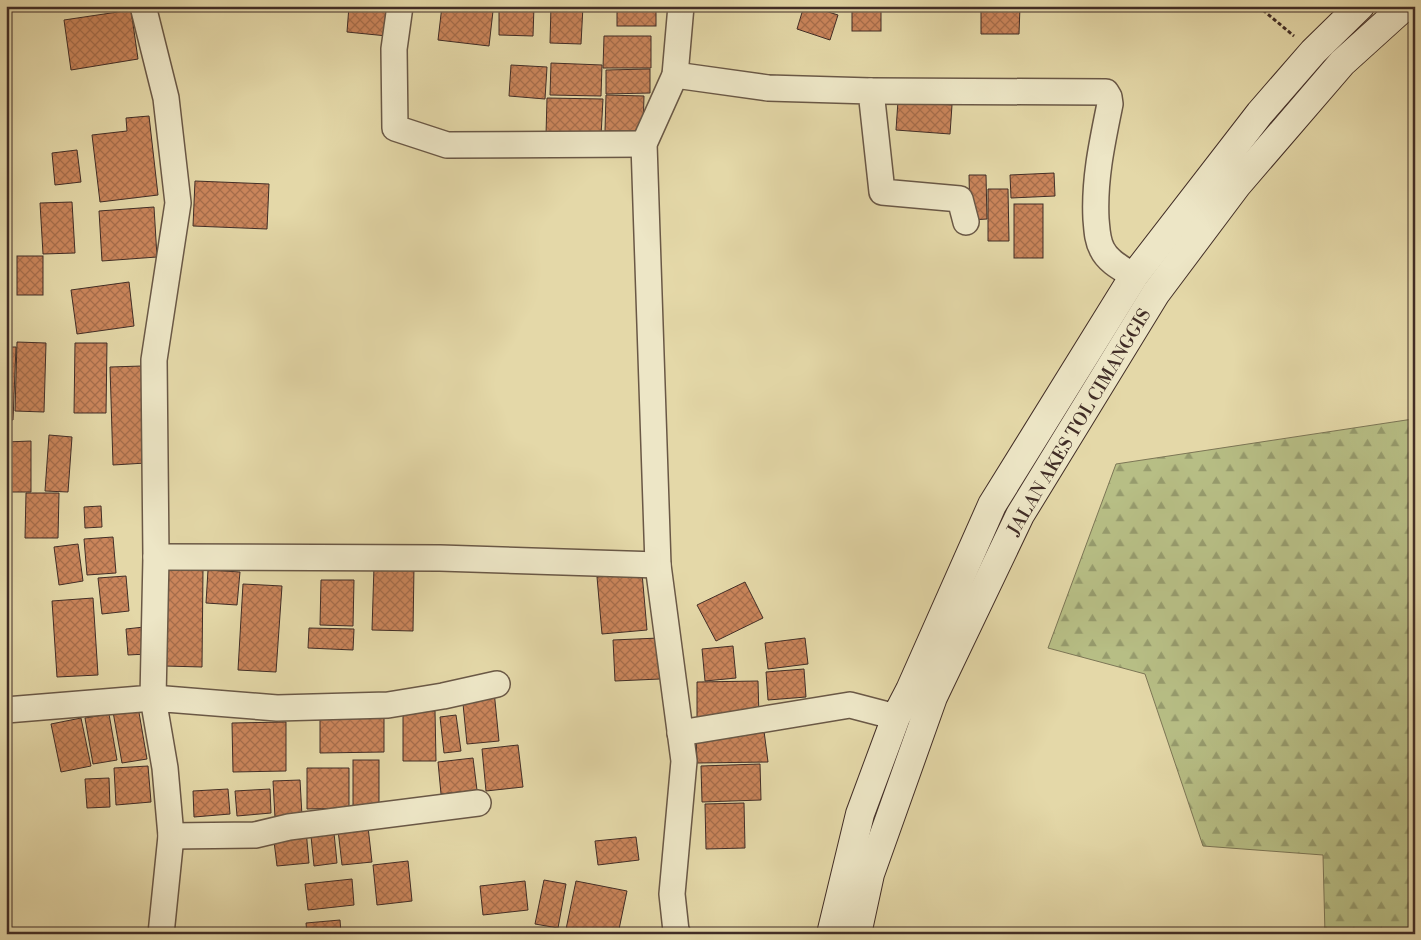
<svg xmlns="http://www.w3.org/2000/svg" width="1421" height="940" font-family="'Libre Bodoni',serif">
  <style>
    .forest { fill: url(#forest-firs); stroke: #7c7656 }
    .building { fill: url(#building-cross-hatch); stroke: #412d26 }
    .lines { fill: none; stroke-linecap: round; stroke-linejoin: round }
    .minor-casing { stroke: #6a5846; stroke-width: 28 }
    .secondary-casing { stroke: #412d26; stroke-width: 30 }
    .path { stroke: #412d26; stroke-width: 3; stroke-dasharray: 4 2.5; stroke-linecap: butt }
    .minor { stroke: #ede6c6; stroke-width: 25 }
    .secondary { stroke: #ede6c6; stroke-width: 28 }
    .labels { text-anchor: middle; stroke-width: 4; stroke-linejoin: round; paint-order: stroke }
    .street-label { font-size: 18px; fill: #412d26; stroke: #ede6c6 }
  </style>
  <defs>
    <pattern id="forest-firs" width="22" height="20" patternUnits="userSpaceOnUse" patternTransform="scale(1.25)"><rect width="22" height="20" fill="#b7be85"/><path d="M5 1l3.5 6h-7zM16 11l3.5 6h-7z" fill="#969b6d"/></pattern>
    <pattern id="building-cross-hatch" width="8" height="8" patternUnits="userSpaceOnUse" patternTransform="scale(1.25)"><rect width="8" height="8" fill="#ca855b"/><path d="M0 0l8 8M0 8l8-8" fill="none" stroke="#a66d4b"/></pattern>
  </defs>
  <rect width="100%" height="100%" fill="#e4d8a8"/>
  <filter id="stains"><feTurbulence type="fractalNoise" baseFrequency=".004" numOctaves="4"/><feColorMatrix values="0 0 0 0 .2 0 0 0 0 .09 0 0 0 0 .02 0 0 0 .5 -.17"/></filter>
  <radialGradient id="worn" r=".72"><stop offset=".6" stop-color="#630" stop-opacity="0"/><stop offset="1" stop-color="#630" stop-opacity=".3"/></radialGradient>
  <path class="forest" d="M1415,417V934H1325L1323,855L1203,846L1145,674L1048,648L1116,464L1413,419Z"/>
  <g class="building">
    <path d="M69,6H94L70,11Z"/>
    <path d="M349,6H390L387,36L347,32Z"/>
    <path d="M442,6L493,11L489,46L438,40Z"/>
    <path d="M466,6H494L493,9Z"/>
    <path d="M499,6H534L533,36L499,35Z"/>
    <path d="M551,6H583L581,44L550,43Z"/>
    <rect x="617" y="6" width="39" height="20"/>
    <path d="M804,6H809L838,15L830,40L797,29Z"/>
    <rect x="852" y="6" width="29" height="25"/>
    <path d="M937,6H973V10L937,8Z"/>
    <path d="M981,6H1020L1019,34H981Z"/>
    <path d="M131,10L138,59L71,70L64,20Z"/>
    <path d="M604,36H651V68H603Z"/>
    <path d="M551,63L602,65L601,96L550,95Z"/>
    <path d="M511,65L547,67L545,99L509,96Z"/>
    <path d="M650,69V93L606,94V70Z"/>
    <path d="M606,95L644,96L643,131H605Z"/>
    <path d="M547,98L603,99L601,136L546,135Z"/>
    <path d="M898,101L952,105L950,134L896,130Z"/>
    <path d="M149,116L158,195L100,202L92,135L127,131L126,118Z"/>
    <path d="M77,150L81,182L55,185L52,153Z"/>
    <path d="M1054,173L1055,196L1011,198L1010,175Z"/>
    <path d="M969,175H986L987,219L970,220Z"/>
    <path d="M195,181L269,184L267,229L193,226Z"/>
    <path d="M988,189H1008L1009,241H988Z"/>
    <path d="M72,202L75,253L43,254L40,203Z"/>
    <rect x="1014" y="204" width="29" height="54"/>
    <path d="M154,207L157,257L102,261L99,211Z"/>
    <rect x="17" y="256" width="26" height="39"/>
    <path d="M129,282L134,326L77,334L71,290Z"/>
    <path d="M17,342L46,343L44,412L15,411Z"/>
    <path d="M75,343H107L106,413H74Z"/>
    <path d="M6,347H16L13,420H6Z"/>
    <path d="M142,366L146,463L113,465L110,367Z"/>
    <path d="M49,435L72,437L68,492L45,491Z"/>
    <path d="M31,441V492H6V442Z"/>
    <path d="M26,493H59L58,538H25Z"/>
    <path d="M101,506L102,527L85,528L84,507Z"/>
    <path d="M113,537L116,573L87,575L84,539Z"/>
    <path d="M78,544L83,581L59,585L54,547Z"/>
    <path d="M374,566H414L413,631L372,630Z"/>
    <path d="M167,570H203L202,667L165,666Z"/>
    <path d="M208,570L240,572L237,605L206,603Z"/>
    <path d="M642,573L647,630L602,634L597,577Z"/>
    <path d="M126,576L129,611L102,614L98,578Z"/>
    <path d="M321,580H354L353,626L320,625Z"/>
    <path d="M745,582L763,618L716,641L697,605Z"/>
    <path d="M243,584L282,586L276,672L238,670Z"/>
    <path d="M93,598L98,675L57,677L52,601Z"/>
    <path d="M144,627L147,654L128,655L126,629Z"/>
    <path d="M309,628L354,629L353,650L308,648Z"/>
    <path d="M659,638L660,679L615,681L613,640Z"/>
    <path d="M805,638L808,664L768,669L765,643Z"/>
    <path d="M733,646L736,678L705,681L702,649Z"/>
    <path d="M804,669L806,697L768,700L766,672Z"/>
    <path d="M758,681L759,718H697V682Z"/>
    <path d="M494,691L499,741L467,744L462,694Z"/>
    <path d="M137,701L147,759L122,763L112,706Z"/>
    <path d="M384,706V752L320,753V707Z"/>
    <path d="M403,711H435L436,761H403Z"/>
    <path d="M109,714L117,760L93,764L85,718Z"/>
    <path d="M456,715L461,751L444,753L440,717Z"/>
    <path d="M81,718L91,766L61,772L51,724Z"/>
    <path d="M286,722V771L233,772L232,723Z"/>
    <path d="M764,731L768,762L697,763L696,735Z"/>
    <path d="M518,745L523,787L486,791L482,749Z"/>
    <path d="M473,758L477,790L441,794L438,762Z"/>
    <rect x="353" y="760" width="26" height="49"/>
    <path d="M760,764L761,800L702,802L701,766Z"/>
    <path d="M148,766L151,802L116,805L114,768Z"/>
    <path d="M307,768H349V808L307,809Z"/>
    <path d="M109,778L110,807L87,808L85,779Z"/>
    <path d="M300,780L302,816L275,818L273,781Z"/>
    <path d="M228,789L230,814L194,817L193,791Z"/>
    <path d="M270,789L271,813L237,816L235,791Z"/>
    <path d="M744,803L745,848L706,849L705,804Z"/>
    <path d="M367,818L372,862L342,865L337,821Z"/>
    <path d="M333,823L337,863L314,866L310,826Z"/>
    <path d="M306,830L309,863L277,866L273,833Z"/>
    <path d="M636,837L639,860L598,865L595,841Z"/>
    <path d="M408,861L412,901L377,905L373,865Z"/>
    <path d="M352,879L354,905L308,910L305,884Z"/>
    <path d="M544,880L566,884L558,928L535,924Z"/>
    <path d="M525,881L528,910L483,915L480,886Z"/>
    <path d="M576,881L627,891L618,934H565Z"/>
    <path d="M340,920L341,934H307L306,923Z"/>
  </g>
  <g class="lines">
    <g class="minor-casing">
      <g id="minor">
        <path d="M400,6L394,49L395,128L447,145L644,144"/>
        <path d="M675,75L768,88L871,91L882,192L960,199L966,222"/>
        <path d="M871,91L1106,92L1109,97L1110,104C1102,143 1094,180 1096,219C1097,229 1097,240 1102,249C1108,262 1123,269 1134,276"/>
        <path d="M156,557L440,558L658,565"/>
        <path d="M6,710L153,698L156,557L154,360L178,203L166,98L143,6"/>
        <path d="M680,733L850,705L896,717"/>
        <path d="M171,836L255,835L289,827L478,803"/>
        <path d="M161,934L171,836L165,768L153,698L277,708L388,705L443,696L497,684"/>
        <path d="M678,934L676,931L672,894L684,761L658,565L644,144L675,75L681,6"/>
      </g>
    </g>
    <g class="secondary-casing">
      <g id="secondary">
        <path d="M831,934L860,814L896,717L910,690L992,505L1134,276L1260,113L1313,52L1360,6"/>
        <path d="M857,934L870,874L933,697L1020,515L1156,293L1237,185L1342,63L1405,6"/>
      </g>
    </g>
    <path class="path" d="M1258,6L1294,36"/>
    <use href="#minor" class="minor"/>
    <use href="#secondary" class="secondary"/>
  </g>
  <g class="labels">
    <g class="street-label">
      <text transform="translate(1079 422) rotate(-59)" y="6">JALAN AKES TOL CIMANGGIS</text>
    </g>
  </g>
  <rect width="1421" height="940" fill="none" stroke="#e4d8a8" stroke-width="25"/>
  <rect x="8" y="8" width="1406" height="925" fill="none" stroke="#412d26" stroke-width="2.5"/>
  <rect x="12" y="12" width="1396" height="915" fill="none" stroke="#412d26"/>
  <rect width="100%" height="100%" filter="url(#stains)"/>
  <rect width="100%" height="100%" fill="url(#worn)"/>
</svg>
